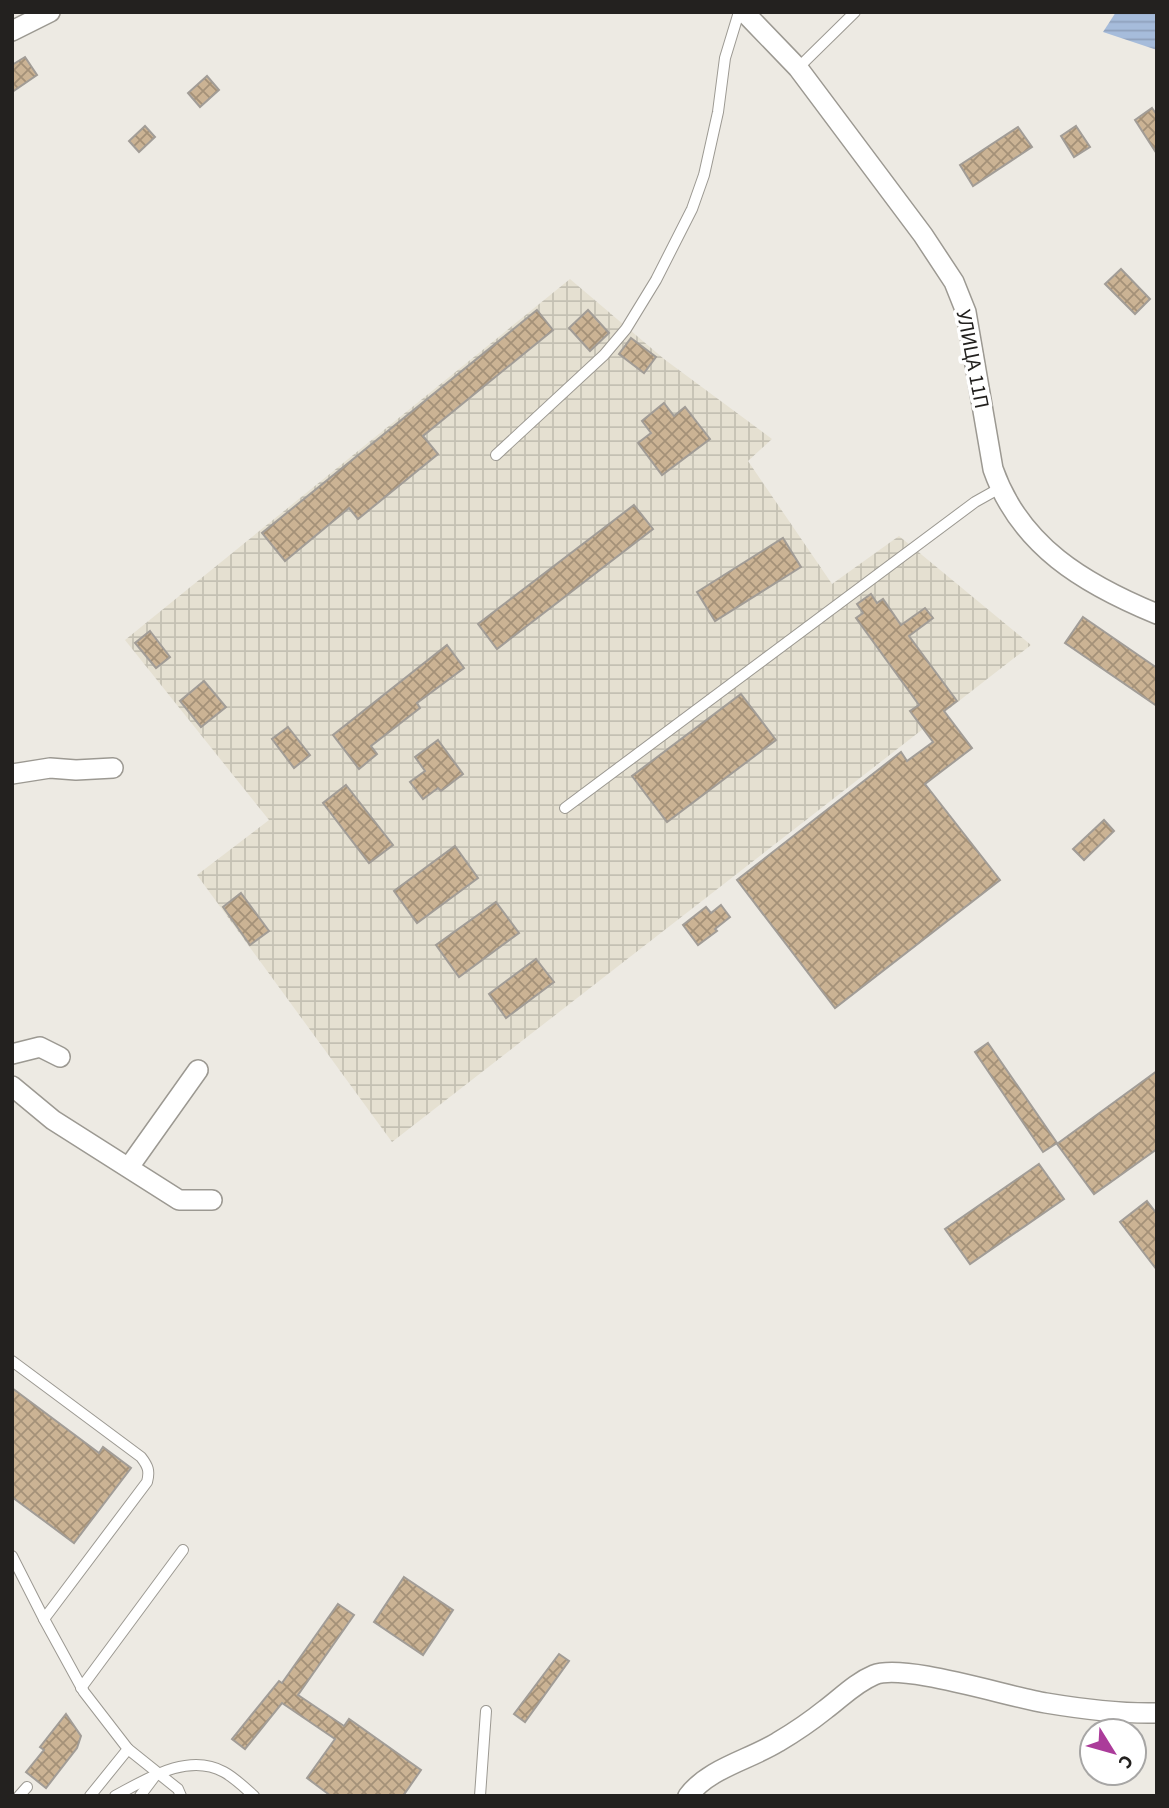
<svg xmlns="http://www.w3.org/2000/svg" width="1169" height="1808" font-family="'Source Sans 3',sans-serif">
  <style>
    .industrial { fill: url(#industrial-grid) }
    .water { fill: url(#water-rules) }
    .building { fill: url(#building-cross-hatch); stroke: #a19c96; stroke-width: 2 }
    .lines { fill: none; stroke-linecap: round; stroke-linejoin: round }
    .lane-casing { stroke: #9c9992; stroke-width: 12 }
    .street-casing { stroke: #9c9992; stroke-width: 22 }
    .lane { stroke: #fff; stroke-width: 10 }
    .street { stroke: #fff; stroke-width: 19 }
    .labels { text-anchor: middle; stroke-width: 7; stroke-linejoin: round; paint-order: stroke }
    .street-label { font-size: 21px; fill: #23211f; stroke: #fff }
  </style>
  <defs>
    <pattern id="industrial-grid" width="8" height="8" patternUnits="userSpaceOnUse" patternTransform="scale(1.75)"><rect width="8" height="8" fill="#e5e0d1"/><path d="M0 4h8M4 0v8" fill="none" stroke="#c4c0b3"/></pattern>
    <pattern id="water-rules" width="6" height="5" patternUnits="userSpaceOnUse" patternTransform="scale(1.75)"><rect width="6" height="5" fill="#a6bcdb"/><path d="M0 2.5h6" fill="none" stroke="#8fa1bc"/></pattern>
    <pattern id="building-cross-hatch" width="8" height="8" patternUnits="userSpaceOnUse" patternTransform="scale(1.75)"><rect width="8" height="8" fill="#cbb394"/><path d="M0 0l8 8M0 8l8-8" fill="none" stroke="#a49178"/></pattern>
  </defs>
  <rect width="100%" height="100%" fill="#edeae3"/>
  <path class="industrial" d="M570,279L664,359L772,439L748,461L832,584L899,536L1031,645L392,1142L197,875L269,820L125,640Z"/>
  <path class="water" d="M1116,12H1157V50L1103,32Z"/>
  <g class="building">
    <path d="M25,57L37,75L12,92V65Z"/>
    <path d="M207,76L219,90L200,107L188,93Z"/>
    <path d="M1152,108L1157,115V154L1135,120Z"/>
    <path d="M145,126L155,137L139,152L129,141Z"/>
    <path d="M1076,126L1090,147L1074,157L1061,136Z"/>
    <path d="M1018,127L1032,147L973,186L960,165Z"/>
    <path d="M1121,269L1150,299L1135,314L1105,284Z"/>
    <path d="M537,310L553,330L423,436L438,454L358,519L349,508L285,561L262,533Z"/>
    <path d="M588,310L609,333L590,351L569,328Z"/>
    <path d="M631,338L656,357L644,373L619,354Z"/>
    <path d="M664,403L674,416L685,407L710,439L662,475L638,443L651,433L642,421Z"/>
    <path d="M634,505L653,529L497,649L478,624Z"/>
    <path d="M783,538L801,567L715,621L697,592Z"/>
    <path d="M871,594L877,603L883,599L901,625L925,608L933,618L909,636L957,701L944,711L972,748L925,784L1000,880L835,1008L737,880L901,752L907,761L933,742L910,711L919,705L856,618L863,613L857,604Z"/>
    <path d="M1083,617L1157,668V706L1065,643Z"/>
    <path d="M150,631L170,657L156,668L135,643Z"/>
    <path d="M447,645L464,668L417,703L420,708L371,746L377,754L359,769L333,735Z"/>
    <path d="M204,681L226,707L201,727L180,701Z"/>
    <path d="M741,694L776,740L667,822L632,776Z"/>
    <path d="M288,727L310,755L294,768L272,739Z"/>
    <path d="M438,740L463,774L441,791L438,788L423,799L410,782L425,771L415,757Z"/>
    <path d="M346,785L393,845L369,863L323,803Z"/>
    <path d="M1104,820L1114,831L1084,860L1073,849Z"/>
    <path d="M455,846L478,878L417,923L394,891Z"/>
    <path d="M241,893L269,931L250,945L223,907Z"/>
    <path d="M496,902L519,933L459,977L436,945Z"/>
    <path d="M721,905L730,917L715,929L717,931L698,945L683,925L706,907L711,913Z"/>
    <path d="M536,959L554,982L506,1018L489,994Z"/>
    <path d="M988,1043L1057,1143L1043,1152L975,1052Z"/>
    <path d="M1157,1071V1149L1094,1194L1057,1144Z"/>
    <path d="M1039,1164L1064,1199L970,1264L945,1229Z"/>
    <path d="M1147,1201L1157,1214V1270L1120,1222Z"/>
    <path d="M12,1388L99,1453L103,1447L131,1468L74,1543L12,1497Z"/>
    <path d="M404,1577L453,1610L423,1655L374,1622Z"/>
    <path d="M338,1604L354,1615L298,1695L344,1726L349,1719L421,1770L403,1796H331L307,1778L335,1739L282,1703L245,1749L232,1739L279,1681L282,1683Z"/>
    <path d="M559,1654L569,1661L525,1722L514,1714Z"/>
    <path d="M66,1714L81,1736L77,1748L46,1788L26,1772L44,1750L40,1747Z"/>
  </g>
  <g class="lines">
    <g class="lane-casing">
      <g id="lane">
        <path d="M798,68L855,12"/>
        <path d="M496,455L604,355L626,329L656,280L692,209L704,175L718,112L725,58L739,12"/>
        <path d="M565,808L975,502L1000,488"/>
        <path d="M12,1361L141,1457C148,1466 150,1471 147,1482L44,1619L84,1692L128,1749L90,1796"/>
        <path d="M12,1556L44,1619"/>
        <path d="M81,1688L183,1550"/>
        <path d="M128,1749L178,1789L181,1796"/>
        <path d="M19,1796L27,1787"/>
        <path d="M115,1796C147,1779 188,1752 224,1772C235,1778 245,1788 254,1796"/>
        <path d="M140,1796L155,1776"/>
        <path d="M480,1796L486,1711"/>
      </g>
    </g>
    <g class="street-casing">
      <g id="street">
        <path d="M744,12L798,68L923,235L954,282L966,312L993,469C1020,546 1084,584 1157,614"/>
        <path d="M12,31L50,12"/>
        <path d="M12,774L50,768L76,770L113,768"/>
        <path d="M12,1054L40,1047L60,1057"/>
        <path d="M12,1086L53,1120L179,1200H212"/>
        <path d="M129,1167L198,1070"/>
        <path d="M688,1796C709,1768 749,1760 778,1742C795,1732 811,1721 826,1709C842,1697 855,1683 874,1675C904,1663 1008,1697 1046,1703C1082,1709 1120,1714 1157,1713"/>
      </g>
    </g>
    <use href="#lane" class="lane"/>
    <use href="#street" class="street"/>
  </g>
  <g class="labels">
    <g class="street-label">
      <text transform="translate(973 359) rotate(79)" y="7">УЛИЦА 11П</text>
    </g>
  </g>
  <rect width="1169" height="1808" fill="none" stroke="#23211f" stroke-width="28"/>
  <g transform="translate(1113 1752) rotate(127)"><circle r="33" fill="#ffffff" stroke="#a7a6a5" stroke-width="2"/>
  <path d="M0-5L12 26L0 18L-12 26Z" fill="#ab3c9a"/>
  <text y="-10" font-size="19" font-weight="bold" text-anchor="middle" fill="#23211f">С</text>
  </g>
</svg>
